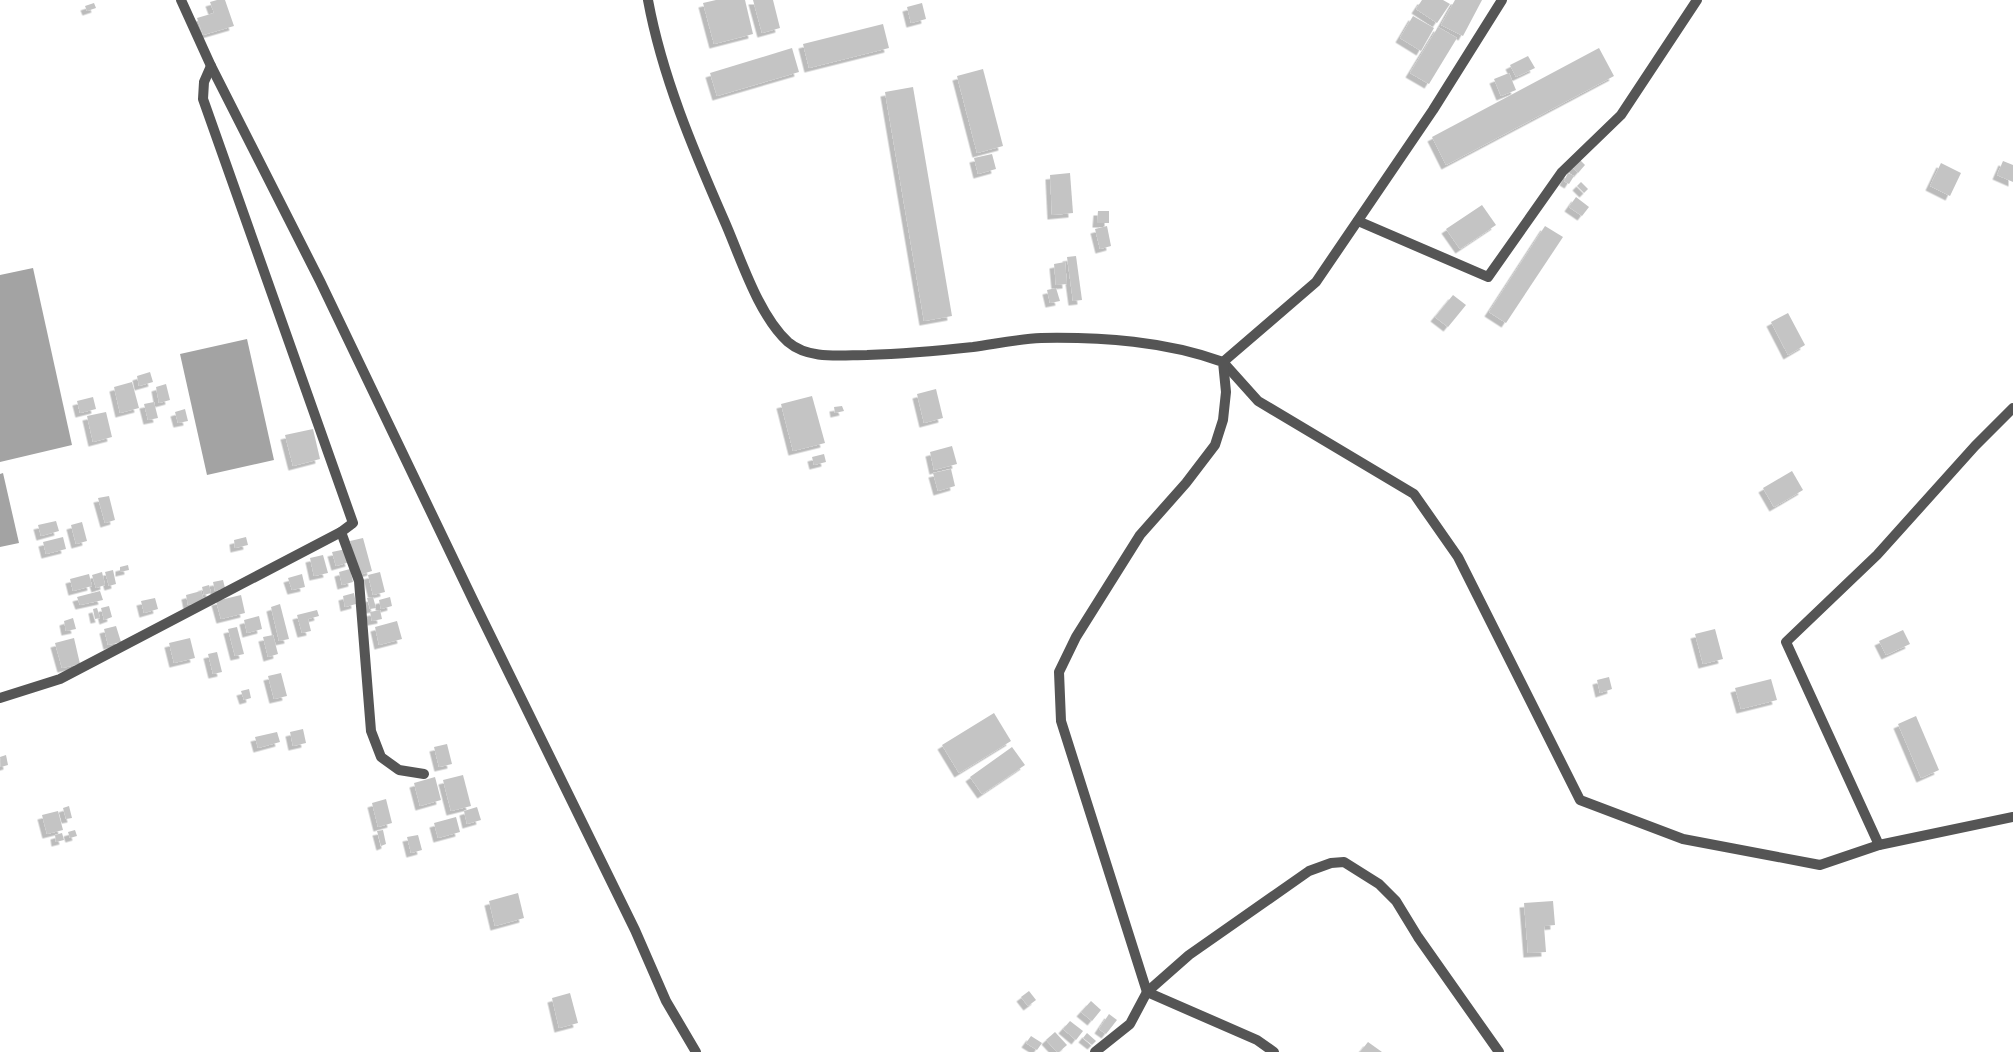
<svg xmlns="http://www.w3.org/2000/svg" width="2013" height="1052" font-family="'PT Sans Narrow',sans-serif">
  <style>
    .water { fill: #a3a3a3 }
    .building { fill: #c4c4c4; filter: url(#shadow) }
    .lines { fill: none; stroke-linecap: round; stroke-linejoin: round }
    .minor { stroke: #555; stroke-width: 10 }
    .tertiary { stroke: #555; stroke-width: 10 }
  </style>
  <defs>
    <filter id="shadow"><feDropShadow dx="-4.5" dy="4.5" stdDeviation="0" flood-color="#0004"/></filter>
  </defs>
  <rect width="100%" height="100%" fill="#fff"/>
  <g class="water">
    <path d="M33,268L72,445L0,462V275Z"/>
    <path d="M247,339L274,460L207,475L180,354Z"/>
    <path d="M3,473L19,543L0,547V474Z"/>
  </g>
  <g class="building">
    <path d="M217,0H225L234,26L203,35L197,18L214,13L210,2Z"/>
    <path d="M716,0H745L753,34L714,44L703,3Z"/>
    <path d="M753,0H773L780,28L762,33Z"/>
    <path d="M1422,0H1443L1450,4L1437,23L1416,9Z"/>
    <path d="M1455,0H1482L1463,36L1441,25Z"/>
    <path d="M94,3L96,8L87,11L85,6Z"/>
    <path d="M922,3L926,19L911,23L907,7Z"/>
    <path d="M1413,16L1434,28L1421,51L1400,38Z"/>
    <path d="M883,24L889,48L809,68L803,44Z"/>
    <path d="M1438,27L1457,38L1429,84L1410,73Z"/>
    <path d="M792,48L799,72L717,96L710,73Z"/>
    <path d="M1599,48L1614,76L1446,165L1432,137Z"/>
    <path d="M1528,56L1535,68L1516,77L1510,65Z"/>
    <path d="M983,69L1003,146L977,153L957,76Z"/>
    <path d="M1509,73L1516,90L1501,96L1494,79Z"/>
    <path d="M913,87L952,316L924,321L885,92Z"/>
    <path d="M992,154L996,169L978,174L974,158Z"/>
    <path d="M1579,159L1585,165L1578,173L1572,167Z"/>
    <path d="M2003,161L2013,165V182L1997,175Z"/>
    <path d="M1941,163L1961,173L1950,196L1930,186Z"/>
    <path d="M1070,173L1073,213L1052,215L1050,175Z"/>
    <path d="M1568,173L1574,176L1569,184L1564,181Z"/>
    <path d="M1581,182L1588,189L1584,193L1577,186Z"/>
    <path d="M1576,197L1589,207L1582,216L1569,207Z"/>
    <path d="M1482,205L1496,225L1460,249L1446,229Z"/>
    <path d="M1098,211H1109V223H1097Z"/>
    <path d="M1107,226L1111,246L1100,249L1095,229Z"/>
    <path d="M1545,226L1563,237L1506,323L1489,312Z"/>
    <path d="M1076,256L1082,300L1073,301L1067,257Z"/>
    <path d="M1065,262L1067,284L1056,285L1054,264Z"/>
    <path d="M1056,288L1060,301L1050,303L1047,290Z"/>
    <path d="M1453,295L1466,305L1448,327L1435,317Z"/>
    <path d="M1788,313L1805,345L1788,355L1771,322Z"/>
    <path d="M150,372L153,382L139,386L137,376Z"/>
    <path d="M132,382L139,408L120,413L114,387Z"/>
    <path d="M166,384L170,400L159,403L156,387Z"/>
    <path d="M936,389L943,418L924,423L917,394Z"/>
    <path d="M812,396L825,443L793,451L781,404Z"/>
    <path d="M93,397L96,409L80,413L77,401Z"/>
    <path d="M154,402L158,418L148,420L144,404Z"/>
    <path d="M842,406L844,411L835,413L834,407Z"/>
    <path d="M185,409L188,421L178,423L175,412Z"/>
    <path d="M106,412L112,437L93,442L87,416Z"/>
    <path d="M313,429L320,459L293,466L285,435Z"/>
    <path d="M952,446L957,464L934,470L930,452Z"/>
    <path d="M824,454L826,462L814,465L812,457Z"/>
    <path d="M951,469L955,486L938,491L933,473Z"/>
    <path d="M1792,471L1803,490L1774,507L1763,488Z"/>
    <path d="M109,496L115,520L105,523L98,498Z"/>
    <path d="M56,521L59,531L41,536L38,525Z"/>
    <path d="M82,522L87,541L76,544L71,525Z"/>
    <path d="M63,537L66,549L46,554L43,542Z"/>
    <path d="M246,537L248,545L235,548L234,540Z"/>
    <path d="M363,538L372,571L359,575L350,541Z"/>
    <path d="M346,549L350,562L336,566L332,552Z"/>
    <path d="M323,555L328,573L314,576L310,558Z"/>
    <path d="M128,565L129,570L120,572V567Z"/>
    <path d="M350,569L353,582L342,585L339,572Z"/>
    <path d="M113,570L116,584L109,586L105,572Z"/>
    <path d="M102,572L105,585L96,588L92,575Z"/>
    <path d="M380,572L385,592L373,595L368,575Z"/>
    <path d="M89,574L92,586L73,591L70,579Z"/>
    <path d="M302,574L305,587L292,590L288,578Z"/>
    <path d="M223,580L225,588L215,591L213,582Z"/>
    <path d="M209,585L211,593L204,595L202,587Z"/>
    <path d="M100,591L103,600L80,605L77,597Z"/>
    <path d="M201,591L204,601L188,605L186,595Z"/>
    <path d="M354,593L356,604L345,607L343,596Z"/>
    <path d="M241,595L245,613L221,619L216,601Z"/>
    <path d="M373,597L376,608L370,609L367,598Z"/>
    <path d="M390,597L392,606L381,609L379,600Z"/>
    <path d="M155,598L158,609L144,613L141,601Z"/>
    <path d="M280,604L289,639L279,641L271,607Z"/>
    <path d="M109,606L112,617L104,620L101,608Z"/>
    <path d="M97,608L100,618L95,619L93,609Z"/>
    <path d="M317,610L319,616L308,619L311,631L302,633L297,615Z"/>
    <path d="M380,610L382,619L372,621L370,612Z"/>
    <path d="M259,616L262,629L247,633L244,620Z"/>
    <path d="M73,618L76,629L66,631L64,621Z"/>
    <path d="M397,621L402,639L379,645L375,627Z"/>
    <path d="M116,626L121,642L108,645L104,629Z"/>
    <path d="M237,627L244,654L235,656L228,629Z"/>
    <path d="M1715,629L1723,659L1703,664L1695,634Z"/>
    <path d="M1903,630L1910,644L1886,655L1879,641Z"/>
    <path d="M273,635L278,654L268,657L263,637Z"/>
    <path d="M74,638L80,664L62,668L55,643Z"/>
    <path d="M190,638L195,658L174,663L169,643Z"/>
    <path d="M217,652L222,672L213,674L208,654Z"/>
    <path d="M281,673L287,696L274,699L268,676Z"/>
    <path d="M1609,677L1612,689L1600,693L1597,680Z"/>
    <path d="M1771,679L1777,700L1741,709L1735,688Z"/>
    <path d="M249,689L251,698L244,700L241,691Z"/>
    <path d="M994,713L1011,741L959,773L942,745Z"/>
    <path d="M1916,716L1939,770L1921,778L1898,724Z"/>
    <path d="M303,729L306,743L293,746L290,732Z"/>
    <path d="M277,732L280,742L258,748L255,737Z"/>
    <path d="M447,744L452,764L439,767L434,747Z"/>
    <path d="M1012,747L1025,765L982,794L970,777Z"/>
    <path d="M6,755L8,765L1,767L0,757Z"/>
    <path d="M463,775L471,806L451,811L443,780Z"/>
    <path d="M435,777L441,800L420,806L414,783Z"/>
    <path d="M386,799L392,823L378,827L372,803Z"/>
    <path d="M69,806L72,818L66,819L63,808Z"/>
    <path d="M477,807L481,820L467,824L464,811Z"/>
    <path d="M58,811L63,830L47,834L42,815Z"/>
    <path d="M456,817L460,832L438,838L434,823Z"/>
    <path d="M75,830L77,836L70,838L68,832Z"/>
    <path d="M383,830L386,844L381,846L377,831Z"/>
    <path d="M62,833L64,840L56,842L55,835Z"/>
    <path d="M418,835L422,850L411,853L407,837Z"/>
    <path d="M518,893L524,918L495,926L489,901Z"/>
    <path d="M1553,901L1555,925L1544,926L1546,952L1528,953L1524,903Z"/>
    <path d="M1029,991L1036,1000L1028,1006L1021,997Z"/>
    <path d="M570,993L578,1023L559,1028L552,998Z"/>
    <path d="M1091,1001L1101,1010L1092,1021L1081,1012Z"/>
    <path d="M1109,1014L1117,1020L1106,1034L1099,1029Z"/>
    <path d="M1070,1021L1083,1031L1076,1040L1063,1029Z"/>
    <path d="M1055,1032L1067,1045L1059,1052H1057L1046,1040Z"/>
    <path d="M1087,1033L1096,1041L1092,1045L1083,1038Z"/>
    <path d="M1031,1036L1042,1043L1037,1050L1026,1043Z"/>
    <path d="M1368,1042L1382,1052H1360Z"/>
  </g>
  <g class="lines">
    <g class="minor">
      <path d="M1502,0L1433,110L1316,282L1223,362L1258,401L1414,494L1458,557L1580,800L1683,839L1820,865L1879,845L2013,817"/>
      <path d="M1358,221L1488,277L1562,172L1621,115L1697,0"/>
      <path d="M341,532L359,581L371,731L381,757L399,770L424,774"/>
      <path d="M0,698L60,679L341,532L353,523L203,99L204,82L211,66"/>
      <path d="M1879,845L1786,642L1877,555L1975,446L2013,408"/>
      <path d="M1095,1052L1130,1024L1147,992L1189,955L1309,871L1331,863L1344,862L1379,884L1396,901L1418,937L1499,1052"/>
    </g>
    <g class="tertiary">
      <path d="M181,0L211,66L320,281L474,602L635,930L666,1001L696,1052"/>
      <path d="M648,0C662,76 693,149 724,220C740,256 758,315 788,342C809,360 841,355 867,355C902,354 937,351 973,347C995,344 1019,339 1041,338C1103,337 1165,341 1223,362L1226,392L1223,420L1215,445L1186,483L1140,535L1076,637L1059,672L1061,721L1147,992L1257,1040L1274,1052"/>
    </g>
  </g>
</svg>
